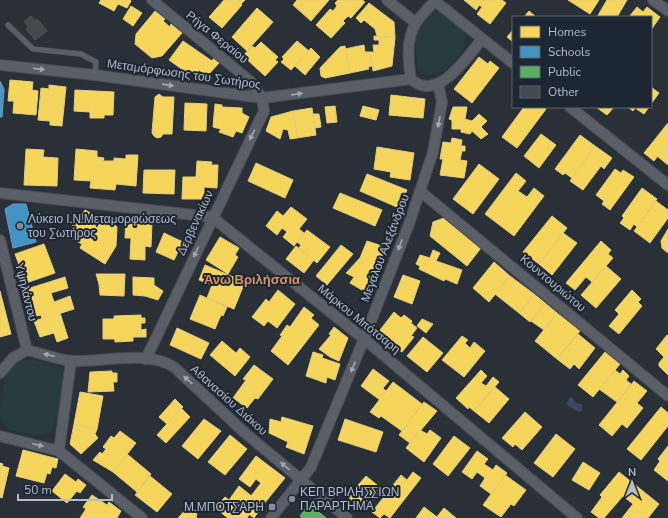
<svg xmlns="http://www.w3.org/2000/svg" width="668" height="518" font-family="'Nunito Sans',sans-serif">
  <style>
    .green { fill: #273a3e }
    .water { fill: #384963 }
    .homes { fill: #f6d55c; stroke: #e2ce7d }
    .schools { fill: #4393c3; stroke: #659fc5 }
    .public { fill: #5aae61; stroke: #75b280 }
    .building { fill: #444950; stroke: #52575f }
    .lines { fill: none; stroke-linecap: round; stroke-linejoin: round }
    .service-casing { stroke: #484c53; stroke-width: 6 }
    .minor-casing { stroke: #484c53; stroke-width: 12 }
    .service { stroke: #5a5e66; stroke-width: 5 }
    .minor { stroke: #5a5e66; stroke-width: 10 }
    .oneway { fill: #a2a9b5 }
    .poi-dot { fill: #848b96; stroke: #1d2633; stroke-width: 1.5 }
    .labels { text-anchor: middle; stroke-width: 4; stroke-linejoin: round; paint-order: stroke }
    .street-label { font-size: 12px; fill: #b4bcc9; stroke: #1d2633 }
    .poi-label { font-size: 12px; fill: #b4bcc9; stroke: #1d2633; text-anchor: start }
    .neighbourhood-label { font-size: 13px; font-weight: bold; fill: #d59563; stroke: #1d2633 }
  </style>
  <rect width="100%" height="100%" fill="#2a3038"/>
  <g class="green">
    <path d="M434,10C441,13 460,25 464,32C471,46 450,69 438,74C432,76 426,75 420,74C415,64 414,40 417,29C420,22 428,14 434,10Z"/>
    <path d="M32,359L66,369L58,417L50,433L39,436L10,430L4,423L0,417V405L6,371L21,361Z"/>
  </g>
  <path class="water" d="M570,397H572L576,403L582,404V411L579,412L568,406L567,402Z"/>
  <g class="homes">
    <path d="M101,0H130L131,1L127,8L118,4L114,11L99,3Z"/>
    <path d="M224,0H245L241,4L242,5L222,28L209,17Z"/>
    <path d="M297,0H329L311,21L293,5Z"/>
    <path d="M338,0H362L365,2L351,18L348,16L343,21L345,23L331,38L316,25L330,9L333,11L337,6L335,3Z"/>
    <path d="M464,0H483L476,10Z"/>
    <path d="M483,0H502L506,3L490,24L477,14L482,7L479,5Z"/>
    <path d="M568,0H599L590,14Z"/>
    <path d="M607,0H627L617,17H597Z"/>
    <path d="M369,3L394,22L395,38L377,36L375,29L364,20L361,23L356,18Z"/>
    <path d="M131,6L142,13L133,26L123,19Z"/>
    <path d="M637,7L643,12L647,7L660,17L651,30V17H629Z"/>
    <path d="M257,8L273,22L247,51L232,37Z"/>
    <path d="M155,11L165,19L163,21L170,27L171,24L182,33L162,56L152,58L135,44L136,34Z"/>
    <path d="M529,11L536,17H524Z"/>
    <path d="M513,30V42L507,37Z"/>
    <path d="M374,36L395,38L392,66L373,71L370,52H374L373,45H379V40H374Z"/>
    <path d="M183,41L212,61L214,58L220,62L207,76L199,70L197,74L193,71L190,75L169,60Z"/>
    <path d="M297,41L309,51L291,70L281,62L284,59L282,57Z"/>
    <path d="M261,42L278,57L275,60L278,62L265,76L243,56L252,46L255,48Z"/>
    <path d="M364,45L365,52H370L372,66L368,67L369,69L350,73L345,49Z"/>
    <path d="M345,46L350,73L325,78L321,76L320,68L340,47Z"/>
    <path d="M311,48L320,57L305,75L295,66Z"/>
    <path d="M479,57L488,64L490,61L499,68L472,103L454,89Z"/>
    <path d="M10,80L33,82L32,90L38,91L36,115L13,113L14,101H8Z"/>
    <path d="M49,85L66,87L62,126L50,125V121L38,120L41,88L49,89Z"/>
    <path d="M651,87L659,93L651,104Z"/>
    <path d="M75,90L114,92L113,115H104V118H90V112L74,111Z"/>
    <path d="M159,94L163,97H174L172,134H163L161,137L157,138L154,136L152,133L155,97Z"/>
    <path d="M391,95L425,99L423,118L389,115Z"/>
    <path d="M185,103L207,104L206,131L184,130Z"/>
    <path d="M215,104L222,105V107L242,108V113L249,117L242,133L236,131L233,137L219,132L221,129L213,127Z"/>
    <path d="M335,106L337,122L327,123L325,107Z"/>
    <path d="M363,106L379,110L376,120L360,116Z"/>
    <path d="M453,107H467L465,119L472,121L479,114L487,121L481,127L488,134L481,139L472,131L470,134L461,132V129H452V120L449,119Z"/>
    <path d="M524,107H544L546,109L517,148L502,137Z"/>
    <path d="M596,107H614L607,115Z"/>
    <path d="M628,107H649L644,114L635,108L633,111Z"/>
    <path d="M312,108L316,135L297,138L293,111Z"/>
    <path d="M293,111L297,138L290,139L288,130L283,129L280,139L266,131L271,117Z"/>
    <path d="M313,114H319L321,127L315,128Z"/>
    <path d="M668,123V143L654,161L644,153Z"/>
    <path d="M541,134L556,145L539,168L524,156Z"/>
    <path d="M580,135L595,146L572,178L565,173L563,175L555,169Z"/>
    <path d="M452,138L462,140L461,146H465V151H462L460,160L467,161L464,178L440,175L443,159H440L443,142L451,143Z"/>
    <path d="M668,143V165L657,156Z"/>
    <path d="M595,146L612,158L604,169L601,166L583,190L570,181Z"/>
    <path d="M377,147L414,153L410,180L390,177L391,172L374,169Z"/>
    <path d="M26,149L44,150L43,157L58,158L57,186L24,185Z"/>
    <path d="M76,149L97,151V157L104,158L103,161H114V158L126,159V155H138L136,186L116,184L115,190L90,188L91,181L74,180Z"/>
    <path d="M197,161L212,162L211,165H218L217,188L204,187V199H182L183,177H196Z"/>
    <path d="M256,163L293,180L285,198L248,181Z"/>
    <path d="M479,164L499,179L473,214L453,199Z"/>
    <path d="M615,169L621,173L623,170L634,177L610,210L602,204L604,201L596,195Z"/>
    <path d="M144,170H175L174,194L143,193Z"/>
    <path d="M516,173L526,181L518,191L527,197L534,188L544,196L514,236L485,214Z"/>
    <path d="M367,174L407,190L399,208L360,191Z"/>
    <path d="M642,188L657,199L637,227L634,224L630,230L620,223L624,218L622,216Z"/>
    <path d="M340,193L382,210L375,226L333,208Z"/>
    <path d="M656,201L668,210V218L650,243L634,231Z"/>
    <path d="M291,207L307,219L299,229L304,233L294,246L283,237L287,232L282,228L277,235L266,226L277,211L283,216Z"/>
    <path d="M85,210L96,216L95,218L98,220L95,226L97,228L103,218L106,220L108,216L117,220L115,225L117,227L116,246L105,264L80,248L82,244L69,237L75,227L72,225L78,216L80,218Z"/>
    <path d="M552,216L567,228L539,264L523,252Z"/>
    <path d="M126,217L147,218V222H152L151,247L145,246V260L130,259L131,238H125Z"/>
    <path d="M444,218L481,248L467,266L430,236L433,222Z"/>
    <path d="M668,229V253L662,248L661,241Z"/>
    <path d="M307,230L330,247L317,263L299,248L301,245L297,242Z"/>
    <path d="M164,233L183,242L174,260L156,252Z"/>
    <path d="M563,233L577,243L552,275L539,264Z"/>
    <path d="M220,237L239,248L235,255L238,257L228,274L206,260Z"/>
    <path d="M367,241L382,246L379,253L383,254L367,293L350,283L354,277L346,273L360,258Z"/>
    <path d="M601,241L611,250L608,254L613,258L592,282L586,277L575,290L566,283Z"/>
    <path d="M44,244L55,273L26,283L15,254Z"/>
    <path d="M341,245L353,254L327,285L316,276Z"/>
    <path d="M296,246L314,260L304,273L286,259Z"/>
    <path d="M433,250L440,253L436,261L462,270L457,284L445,279L444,281L419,269L420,266L416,264L420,255L430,258Z"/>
    <path d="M494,262L510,276L489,302L473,288Z"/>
    <path d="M205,265L245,282L234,309L207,298L212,285L199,280Z"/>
    <path d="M606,266L621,279L596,308L581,295Z"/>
    <path d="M96,274H125L124,296L100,295L99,284Z"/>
    <path d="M403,275L420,281L412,304L394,297Z"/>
    <path d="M510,276L534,294L519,313L495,294Z"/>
    <path d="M65,277L68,288L51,293L54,302L70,296L74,309L42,319L41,315L36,316L27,289Z"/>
    <path d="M133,277L154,278V285L163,291L158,300L145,296L133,295Z"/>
    <path d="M278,290L295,304L277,328L268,321L264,326L252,317L266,299L269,302Z"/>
    <path d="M632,290L641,299L638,302L642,306L619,334L609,326L619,314L615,310Z"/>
    <path d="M0,291L11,334L0,337Z"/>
    <path d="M534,294L545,303L530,322L519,313Z"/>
    <path d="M200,295L227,307L223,316L221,315L215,329L190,319Z"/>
    <path d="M545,303L557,313L544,330L531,321Z"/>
    <path d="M304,307L314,315L311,318L319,325L288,365L271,351L282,336L280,335L287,325L290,327Z"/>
    <path d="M394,312L401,318L404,315L412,321L411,323L417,328L411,336L414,337L402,352L377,334Z"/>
    <path d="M60,313L68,338L57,342L54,333L40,337L34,321Z"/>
    <path d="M557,313L580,331L557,359L535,341Z"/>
    <path d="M141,315V318H145V323H141V330L146,329V337H133V341L115,342V339H103V319H114V316Z"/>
    <path d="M422,319L433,324L426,333L417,326Z"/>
    <path d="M334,327L348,338L339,361L330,357L319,349L331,335L329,334Z"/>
    <path d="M177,328L209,343L201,359L170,345Z"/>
    <path d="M578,334L595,348L579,369L574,364L570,369L557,359Z"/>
    <path d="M667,335L668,336V375L659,366V363L664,357L656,349Z"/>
    <path d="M462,336L468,340L465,343L470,348L474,342L485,351L464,377L442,360Z"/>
    <path d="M423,337L443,353L427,372L407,356Z"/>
    <path d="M222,341L236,353L240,348L250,357L235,376L210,355Z"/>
    <path d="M313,352L323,355L322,358L340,364L335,380L327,377L326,383L306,376Z"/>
    <path d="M605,352L620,364L593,397L578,385Z"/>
    <path d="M254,365L273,379L258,399L255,398L247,408L233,398L246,380L243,379Z"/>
    <path d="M373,369L389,381L383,388L386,391L380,400L361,386Z"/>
    <path d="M481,370L487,376L481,383L486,386L493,377L499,382L474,411L469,407L468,409L456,398Z"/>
    <path d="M615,370L620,374L623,370L629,376L626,380L631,384L617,402L599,389Z"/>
    <path d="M112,371V373H117V382H113L114,391L88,392L90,372Z"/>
    <path d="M634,381L647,391L637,403L643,408L627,428L622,424L612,436L599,425Z"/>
    <path d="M393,382L422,404L402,431L381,416L379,418L370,412Z"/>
    <path d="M495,387L509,399L489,423L474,411Z"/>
    <path d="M80,392L103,396L97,429L74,424Z"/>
    <path d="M175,399L183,407L167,424L159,417Z"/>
    <path d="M424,402L437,411L410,443L399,435Z"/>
    <path d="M661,407L668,413V426L641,460L627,449Z"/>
    <path d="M181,408L190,417L166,443L157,435Z"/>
    <path d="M525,412L542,427L522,450L515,444L513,447L502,438Z"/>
    <path d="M282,417L313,426L304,454L286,447L288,442L269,433L270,419L281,422Z"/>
    <path d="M204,419L221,431L198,459L182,446Z"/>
    <path d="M345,419L383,432L376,452L338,440Z"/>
    <path d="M74,424L97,429L95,434L98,438L81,454L70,444Z"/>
    <path d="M420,430L427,434L430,430L441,438L424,462L406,448Z"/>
    <path d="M120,431L136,443L113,472L93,460L100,452L102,454L106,449L103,447L111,436L114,438Z"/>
    <path d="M556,434L575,449L553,477L534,463Z"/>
    <path d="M230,435L247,449L225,475L208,462Z"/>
    <path d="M454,436L470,448L448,476L433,464Z"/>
    <path d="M668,446V481L654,470L660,461L658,459Z"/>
    <path d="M23,450L58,459L56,468L52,467L50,474L47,473L44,483L16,476Z"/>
    <path d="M477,451L488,459L484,464L493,470L496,465L507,473L491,494L480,486L485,478L477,472L472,479L462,472Z"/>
    <path d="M127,454L151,474L137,492L113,472Z"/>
    <path d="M256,456L285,478L263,505L251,496L261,483L256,479L250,487L239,479Z"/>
    <path d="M583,462L600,473L589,490L572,480Z"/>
    <path d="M0,463L3,464L2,466L9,468L2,498L0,497Z"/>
    <path d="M413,472L421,478L390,518L384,514L380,518L372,512L401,475L407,480Z"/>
    <path d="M619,472L639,488L628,500L623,496L604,518H599L591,512L602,497L600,495Z"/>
    <path d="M65,474L76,482L78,479L86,485L80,493L77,491L67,503L52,491Z"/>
    <path d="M505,475L526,490L514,506L511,504L501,517L483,505Z"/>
    <path d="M150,476L172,494L157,512L135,495Z"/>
    <path d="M366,476L382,489L364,510L348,497Z"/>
    <path d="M239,486L263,505L254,518L229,500Z"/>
    <path d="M639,488L659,504L648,518H622L633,504L628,500Z"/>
    <path d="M92,495L107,505L109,502L121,511L117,518H80L86,509L83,507Z"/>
    <path d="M225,497L249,515L247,518H228L215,508Z"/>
    <path d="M188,507L197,514L196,517L197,518H178Z"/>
    <path d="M424,507L437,517L436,518H416Z"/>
    <path d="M444,508L456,518H436Z"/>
  </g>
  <g class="schools">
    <path d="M0,81L4,89L2,117H0Z"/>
    <path d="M13,204H26L36,242L13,248L5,209Z"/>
  </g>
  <path class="public" d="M309,504L326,518H302L300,516Z"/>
  <path class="building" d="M31,16L35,21L37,19L47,31L35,40L26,29L29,27L24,22Z"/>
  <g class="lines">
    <g class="service-casing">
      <path id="service" d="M8,25L33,49L81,54L96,62L95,75"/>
    </g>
    <g class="minor-casing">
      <g id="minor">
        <path d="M387,0L416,23"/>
        <path d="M653,0L668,11"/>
        <path d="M482,39C468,56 437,104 411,79C408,62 406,38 416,23C421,15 428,8 435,1L513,63"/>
        <path d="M0,65L95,75L262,98L411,79"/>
        <path d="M570,107L668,185"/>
        <path d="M420,191L668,396"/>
        <path d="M0,193L212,217L364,339L577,518"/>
        <path d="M0,240L27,350"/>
        <path d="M146,359L264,111L262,98L250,81L152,0"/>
        <path d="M0,373L13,358L27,350C41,353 58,360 73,361C103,362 148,350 174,367L245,433L347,518"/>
        <path d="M0,436L59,451L71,361"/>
        <path d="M59,451L142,518"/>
        <path d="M271,518L311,467L364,339L409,224L433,152L442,102L438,83"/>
      </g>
    </g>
    <use href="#service" class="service"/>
    <use href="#minor" class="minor"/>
  </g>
  <defs><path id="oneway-solid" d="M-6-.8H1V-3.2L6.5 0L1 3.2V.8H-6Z"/></defs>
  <g class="oneway">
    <use href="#oneway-solid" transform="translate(39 69) rotate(6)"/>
    <use href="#oneway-solid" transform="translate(168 85) rotate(8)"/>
    <use href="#oneway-solid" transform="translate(297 94) rotate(-8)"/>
    <use href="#oneway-solid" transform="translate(439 122) rotate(100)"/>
    <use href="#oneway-solid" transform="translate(252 135) rotate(116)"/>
    <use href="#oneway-solid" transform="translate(400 245) rotate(111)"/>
    <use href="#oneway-solid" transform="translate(196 252) rotate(115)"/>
    <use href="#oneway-solid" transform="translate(49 355) rotate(-166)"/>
    <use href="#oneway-solid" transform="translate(353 367) rotate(112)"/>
    <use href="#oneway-solid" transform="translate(188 380) rotate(-138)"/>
    <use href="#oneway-solid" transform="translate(38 445) rotate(14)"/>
    <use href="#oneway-solid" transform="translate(285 466) rotate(-140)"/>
  </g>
  <g class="poi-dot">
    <circle cx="20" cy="226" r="4"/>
    <circle cx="292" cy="499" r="4"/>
    <rect x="268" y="503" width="8" height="8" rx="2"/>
  </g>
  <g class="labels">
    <g class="street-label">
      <text transform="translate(217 37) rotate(39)" y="4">Ρήγα Φεραίου</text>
      <text transform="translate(184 74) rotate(8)" y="4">Μεταμόρφωσης του Σωτήρος</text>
      <text transform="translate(195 223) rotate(-65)" y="4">Δερβενακίων</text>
      <text transform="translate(385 248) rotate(-69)" y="4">Μεγάλου Αλεξάνδρου</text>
      <text transform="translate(553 283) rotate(40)" y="4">Κουντουριώτου</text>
      <text transform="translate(26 292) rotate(76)" y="4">Υψηλάντου</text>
      <text transform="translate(359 319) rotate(39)" y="4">Μάρκου Μπότσαρη</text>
      <text transform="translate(229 400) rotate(42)" y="4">Αθανασίου Διάκου</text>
    </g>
    <g class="poi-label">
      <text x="28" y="223">Λύκειο Ι.Ν.Μεταμορφώσεως<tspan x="28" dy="14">του Σωτήρος</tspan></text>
      <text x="300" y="496">ΚΕΠ ΒΡΙΛΗΣΣΙΩΝ<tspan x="300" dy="14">ΠΑΡΑΡΤΗΜΑ</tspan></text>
      <text x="264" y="511" text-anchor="end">Μ.ΜΠΟΤΣΑΡΗ</text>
    </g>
    <g class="neighbourhood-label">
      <text x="252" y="284">Άνω Βριλήσσια</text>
    </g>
  </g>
  <rect x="512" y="16" width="140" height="92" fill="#1d2633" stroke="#59626f"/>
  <rect x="520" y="26" width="20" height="12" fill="#f6d55c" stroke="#59626f"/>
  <text x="548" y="36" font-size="12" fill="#b4bcc9">Homes</text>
  <rect x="520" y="46" width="20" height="12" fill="#4393c3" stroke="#59626f"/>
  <text x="548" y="56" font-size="12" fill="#b4bcc9">Schools</text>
  <rect x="520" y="66" width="20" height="12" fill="#5aae61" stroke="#59626f"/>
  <text x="548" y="76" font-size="12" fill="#b4bcc9">Public</text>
  <rect x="520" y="86" width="20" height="12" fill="#444950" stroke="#59626f"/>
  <text x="548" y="96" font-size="12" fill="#b4bcc9">Other</text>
  <g transform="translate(632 482)" stroke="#1d2633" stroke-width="3" paint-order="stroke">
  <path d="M0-3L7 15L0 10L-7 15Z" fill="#b4bcc9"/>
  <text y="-6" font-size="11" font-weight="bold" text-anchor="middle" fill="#b4bcc9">N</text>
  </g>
  <path d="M18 494v6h94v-6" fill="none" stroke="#b4bcc9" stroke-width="2"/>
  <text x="24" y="494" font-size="12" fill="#b4bcc9" stroke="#1d2633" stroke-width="3" paint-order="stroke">50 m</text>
</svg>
